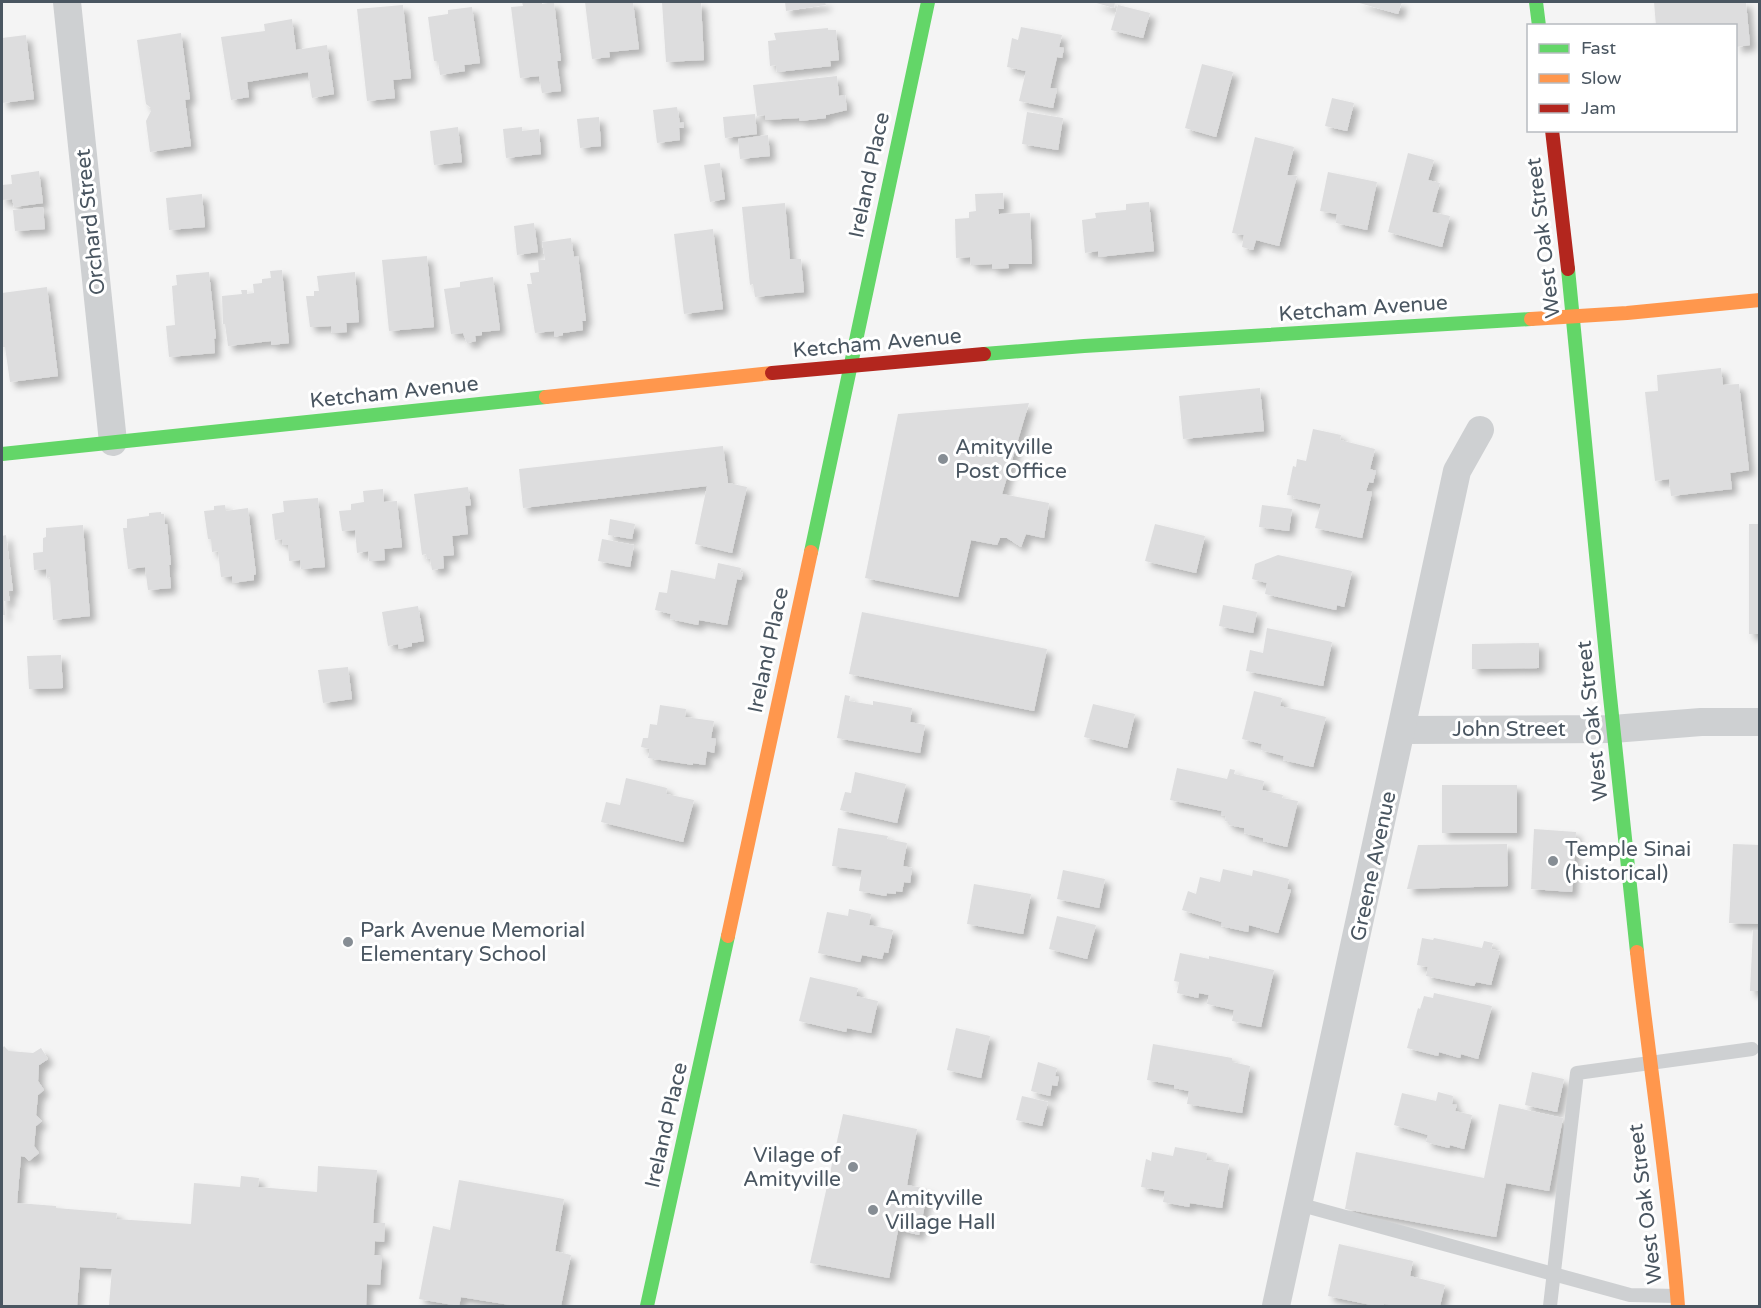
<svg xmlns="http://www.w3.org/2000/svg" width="1761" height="1308" font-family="'Varela Round',sans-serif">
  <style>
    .building { fill: #ddddde; filter: url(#shadow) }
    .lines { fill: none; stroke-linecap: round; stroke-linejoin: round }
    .lane { stroke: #ced0d2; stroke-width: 14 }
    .street { stroke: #ced0d2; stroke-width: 28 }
    .fast { stroke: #63d668; stroke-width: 14 }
    .slow { stroke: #ff974d; stroke-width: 14 }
    .jam { stroke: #b3261e; stroke-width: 14 }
    .poi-dot { fill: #868d94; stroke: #fff; stroke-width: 2 }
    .labels { text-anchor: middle; stroke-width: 6; stroke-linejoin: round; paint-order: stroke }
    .street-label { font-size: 21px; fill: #4a5661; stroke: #fff }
    .poi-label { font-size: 21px; fill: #4a5661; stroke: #fff; text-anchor: start }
  </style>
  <defs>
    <filter id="shadow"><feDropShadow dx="5.5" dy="5.5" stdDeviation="3" flood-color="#0004"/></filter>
  </defs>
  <rect width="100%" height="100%" fill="#f4f4f4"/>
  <g class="building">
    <path d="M522,2H542V4L554,2L561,61H557L561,91L542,93L539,76L520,78L511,7L523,6Z"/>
    <path d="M585,2H633L639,49L609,52L610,57L592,59Z"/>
    <path d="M662,2H701L704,60L666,62Z"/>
    <path d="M785,2H825L826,5L786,11Z"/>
    <path d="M1093,2H1115L1114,8Z"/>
    <path d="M1356,2H1402L1398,14Z"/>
    <path d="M1654,2H1746L1750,45L1736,47V26H1656Z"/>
    <path d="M403,5L411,78L393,80L395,98L367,101L357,9Z"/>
    <path d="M1118,5L1150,13L1143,38L1111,30Z"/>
    <path d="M472,7L480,63L464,65L465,71L440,75L438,61H434L428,17L448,14V10Z"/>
    <path d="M292,19L296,50L327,45L334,94L312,98L308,72L247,82L249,97L231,100L221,37L265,31L264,24Z"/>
    <path d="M1021,27L1062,35L1059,47L1064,48L1062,58L1057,57L1050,88L1057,89L1053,108L1019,101L1026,71L1007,67L1012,38L1018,40Z"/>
    <path d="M828,28V30H836L839,60L830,61L831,66L777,72L776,65L770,66L768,41L776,40L774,33Z"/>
    <path d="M181,33L190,99L185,100L191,146L150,152L146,121L151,111V108L146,104L137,40Z"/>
    <path d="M26,35L34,99L2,103V38Z"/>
    <path d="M1202,64L1233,72L1216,137L1185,128Z"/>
    <path d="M837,76L839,96L845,95L847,110L826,115V118L800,121L799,118L765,120V115L757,116L753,85Z"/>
    <path d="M1332,98L1354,103L1347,131L1325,126Z"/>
    <path d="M677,107L680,123L684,122V128H679L680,140L657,143L653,110Z"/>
    <path d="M1027,112L1063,118L1058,150L1022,144Z"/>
    <path d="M755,114L757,134L725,138L723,117Z"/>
    <path d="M599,117L601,146L580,148L577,119Z"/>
    <path d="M458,127L462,162L434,165L430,131Z"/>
    <path d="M522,127V131L539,129L541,154L506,158L503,129Z"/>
    <path d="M768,135L770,156L740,159L738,139Z"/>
    <path d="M1255,137L1294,147L1287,175L1297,176L1279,246L1256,240L1253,250L1242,247L1244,235L1232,233Z"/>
    <path d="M1408,153L1434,160L1428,180L1440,183L1432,212L1450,216L1442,247L1388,232Z"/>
    <path d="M720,163L725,199L710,202L704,165Z"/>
    <path d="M39,171L43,203L14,207L12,199L2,200V185L12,184L11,175Z"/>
    <path d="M1328,172L1377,182L1367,230L1336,223L1337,214L1320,211Z"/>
    <path d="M1003,193L1004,209H998L999,214L1030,213L1032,264H1008L1009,268L992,269V264L971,265L970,257L956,258L955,219L969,218V212L976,211L975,194Z"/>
    <path d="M202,194L205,227L169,230L166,198Z"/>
    <path d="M1149,202L1154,251L1098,257V251L1085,253L1082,220L1096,218L1095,213L1126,210V204Z"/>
    <path d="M785,203L790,259H801L804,292L755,297L753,284L750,285L742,207Z"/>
    <path d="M43,207L45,229L15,231L13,210Z"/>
    <path d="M534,223L538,252L517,255L514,226Z"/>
    <path d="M713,229L723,309L684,314L674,234Z"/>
    <path d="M571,238L574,257L578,256L586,321H582L583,330L563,333V335L554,337V331L535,333L527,284H532L530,273L539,272L538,260H545L542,242Z"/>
    <path d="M427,256L434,327L389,331L382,260Z"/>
    <path d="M282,270L289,343L271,345V341L228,346L225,324H223L222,296L242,294L241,290H247V294L254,293L253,284L262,283V279L271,278L270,271Z"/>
    <path d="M209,272L216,338L214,339L215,353L169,357L166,326L175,325L172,286L177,285L176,275Z"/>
    <path d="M355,272L359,322L346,323L347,332L332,333L331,326L310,327L306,296H314V291H319L317,276Z"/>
    <path d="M493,277L500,330L482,332V335L475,336L476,341L467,343L463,333L451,334L444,289L460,287V282Z"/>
    <path d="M47,287L58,376L10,382L5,347H2V293Z"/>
    <path d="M1721,368L1723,385L1739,384L1749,470L1730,473L1732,489L1671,496L1669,479L1655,481L1645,392L1658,391L1657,375Z"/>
    <path d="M1260,388L1264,431L1183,439L1179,396Z"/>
    <path d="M1029,403L1002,494L1049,503L1044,538L1026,534L1021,547L1007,538H1000L997,545L971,540L958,597L865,578L898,414Z"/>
    <path d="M1313,429L1341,435L1340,440L1375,449L1370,469L1376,471L1373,483L1369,482L1366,491L1372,492L1362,538L1315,528L1321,504L1293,498L1294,496L1287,495L1293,466L1296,467L1297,459L1306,461Z"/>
    <path d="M723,446L728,483L747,487L732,553L695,544L707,486L523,508L519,469Z"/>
    <path d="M468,487L471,505L465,506L468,534L452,536L454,555L443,556L444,568L432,570L430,558L427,559L426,554L422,555L414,494Z"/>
    <path d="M383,489L384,502L397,501L402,547L384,549L385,560L369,561L368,551L357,553L355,530L342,531L339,511L351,510V504L364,502L363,491Z"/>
    <path d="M318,498L325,567L301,569L300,560L289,561L288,545H283L282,539L275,540L272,514L284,512L283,501Z"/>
    <path d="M225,505L226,511L248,508L256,574L254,575V580L232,583V576L221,577L218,551L212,552L211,539H208L204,511L214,510V506Z"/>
    <path d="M1262,505L1292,509L1289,531L1259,527Z"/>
    <path d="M161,512V514H164L165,524H167L171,565H169L171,588L148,590L145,567L128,569L123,528H127V519L149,516V513Z"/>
    <path d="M610,519L635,524L632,539L608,535Z"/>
    <path d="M1155,524L1205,536L1196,573L1145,561Z"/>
    <rect x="1749" y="524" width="11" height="110"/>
    <path d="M83,525L90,616L53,620L50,577L47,578L46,569L34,570L33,553L43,552V538L46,537V528Z"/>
    <path d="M6,535L13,591H8L10,601H4L5,615H2V536Z"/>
    <path d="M602,539L634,545L630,567L598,561Z"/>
    <path d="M1278,555L1352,571L1344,607L1337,605L1336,610L1265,594L1267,583L1252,579L1255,564Z"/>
    <path d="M718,563L741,568L740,572L743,573L741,580L737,579L727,625L699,620L698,625L670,619L671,614L655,610L659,592L667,593L671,570L715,579Z"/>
    <path d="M1223,605L1257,612L1253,633L1219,626Z"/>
    <path d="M418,606L424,641L412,643V646L399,649L398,644L388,646L382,612Z"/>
    <path d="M862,612L1047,649L1034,711L849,674Z"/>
    <path d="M1267,628L1332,642L1323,686L1246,671L1250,650L1263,653Z"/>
    <path d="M1539,643V668L1472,669V644Z"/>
    <path d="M61,655L63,688L29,689L27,656Z"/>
    <path d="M348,667L352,699L323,703L318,670Z"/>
    <path d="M1254,691L1282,698L1280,706L1326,717L1313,767L1283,760L1284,756L1261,750L1262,744L1242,739Z"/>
    <path d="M845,695L850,696L849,701L873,705V701L912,708L910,722L925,725L920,753L837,738Z"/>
    <path d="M1093,704L1135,714L1127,748L1084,737Z"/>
    <path d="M660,705L686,709L685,717L714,721L711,738L716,739L714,753L707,751L705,765L693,763V765L648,758L650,749L641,747L643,738H648L650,724L657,725Z"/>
    <path d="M1177,768L1227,779L1230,769L1235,770L1234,774L1264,781L1262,790L1283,795L1282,798L1298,801L1287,847L1263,841V838L1244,833V828L1229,825V822L1225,821L1226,816L1221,815L1222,811L1170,800Z"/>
    <path d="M855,772L906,784L897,823L840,810L845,792L851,793Z"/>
    <path d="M626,778L667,788L666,794L694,800L683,842L601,822L606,802L620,805Z"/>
    <rect x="1442" y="785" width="75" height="48"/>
    <path d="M838,828L888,836L887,839L907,843L903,866L912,868L910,883L904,882L902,892L896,891V894L887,893L886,896L859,891L862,870L832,866Z"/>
    <path d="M1534,829L1576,832L1572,892L1531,889Z"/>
    <path d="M1507,844L1508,886L1407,889L1418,845Z"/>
    <path d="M1733,844L1760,845V924L1729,923Z"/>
    <path d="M1223,869L1252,876L1253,870L1289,879L1287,889L1291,890L1278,933L1249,925L1248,932L1221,926L1222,922L1182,910L1188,891L1196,894L1200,877L1220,882Z"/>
    <path d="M1063,870L1105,879L1099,908L1057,899Z"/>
    <path d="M974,884L1031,894L1023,934L967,924Z"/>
    <path d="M849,909L871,914L869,925L893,930L888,953L884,952L882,959L862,955L860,962L818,953L827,912L848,916Z"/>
    <path d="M1057,916L1096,925L1087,959L1049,949Z"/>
    <path d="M1753,930H1760V991H1750Z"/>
    <path d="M1422,938L1433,940L1434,938L1482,948L1484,941L1493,943L1491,949L1500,951L1491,985L1476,982L1474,986L1426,976L1428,967L1417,965Z"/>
    <path d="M1180,953L1209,959V956L1274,970L1261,1027L1232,1021L1234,1010L1207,1004L1209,995L1199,993L1198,998L1177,993L1179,982L1174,981Z"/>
    <path d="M810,977L858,988L856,996L878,1001L871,1033L847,1028L846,1032L799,1021Z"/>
    <path d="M1434,993L1492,1006L1478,1059L1461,1054L1460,1058L1439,1052L1438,1056L1407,1048L1418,1008L1420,1009L1424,996L1433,998Z"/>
    <path d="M956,1028L990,1036L981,1078L947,1070Z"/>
    <path d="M1153,1044L1232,1058V1062L1250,1066L1242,1113L1187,1104L1189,1091L1174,1088V1085L1147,1080Z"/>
    <path d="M4,1046L9,1051L33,1053L41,1048L48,1059L39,1065L38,1081L44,1090L38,1095L36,1115L42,1121L36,1126L34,1146L39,1153L29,1161L25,1157L21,1156L17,1203L56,1206V1208L117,1213L116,1219L191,1224L194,1183L240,1187L241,1176L259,1178L258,1187L317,1192L318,1166L377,1170L373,1223H385L384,1242L375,1241L374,1255H382L380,1285L367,1284L366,1306H133L109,1305L112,1269L80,1267L77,1306H2V1049Z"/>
    <path d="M1038,1062L1057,1068L1055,1076L1059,1077L1057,1086L1052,1085L1050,1096L1031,1091Z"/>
    <path d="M1532,1072L1564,1079L1557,1112L1525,1105Z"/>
    <path d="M1438,1092L1453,1096L1452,1104L1457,1105L1455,1111L1472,1115L1464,1149L1450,1145L1449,1148L1426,1142L1428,1135L1394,1125L1402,1093L1436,1101Z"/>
    <path d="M1022,1096L1048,1102L1042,1126L1016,1120Z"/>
    <path d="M1499,1104L1563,1118L1549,1191L1506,1183L1496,1237L1345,1209L1356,1152L1484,1178Z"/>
    <path d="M843,1114L917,1129L907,1185L928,1189L919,1235L898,1230L889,1278L810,1263Z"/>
    <path d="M1175,1147L1207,1153L1206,1160L1229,1164L1222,1208L1190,1203L1189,1207L1163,1202L1165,1191L1141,1187L1146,1159L1151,1161L1152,1152L1173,1156Z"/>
    <path d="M459,1180L564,1199L555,1251L571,1255L561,1306H516L461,1297L459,1306L419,1299L433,1226L450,1230Z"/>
    <path d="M1339,1244L1413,1261L1410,1276L1445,1285L1440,1306H1396L1384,1304V1306H1376L1328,1296Z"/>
  </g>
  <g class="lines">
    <g class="lane">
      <path d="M1298,1204L1630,1295L1677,1296"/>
      <path d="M1550,1306L1577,1073L1752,1049"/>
    </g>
    <g class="street">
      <path d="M67,2L113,442"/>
      <path d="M1403,730L1613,729L1701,722H1760"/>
      <path d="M1276,1306L1457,471L1480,430"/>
    </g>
    <g class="fast">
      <path d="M1536,2L1539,26"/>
      <path d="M1568,269L1609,687L1637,952"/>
      <path d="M984,354L1084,346L1531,319"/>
      <path d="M2,454L546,397"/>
      <path d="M811,552L928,2"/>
      <path d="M647,1306L728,936"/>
    </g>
    <g class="slow">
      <path d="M1531,319L1627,313L1760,300"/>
      <path d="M546,397L772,373"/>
      <path d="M728,936L811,552"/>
      <path d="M1637,952C1650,1070 1669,1188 1678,1306"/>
    </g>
    <g class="jam">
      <path d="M1552,130L1568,269"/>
      <path d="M772,373L984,354"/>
    </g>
  </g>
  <g class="poi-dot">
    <circle cx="943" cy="459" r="6"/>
    <circle cx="1553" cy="861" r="6"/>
    <circle cx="348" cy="942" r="6"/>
    <circle cx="853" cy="1167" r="6"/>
    <circle cx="873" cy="1210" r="6"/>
  </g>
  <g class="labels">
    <g class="street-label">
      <text transform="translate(869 175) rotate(-78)" y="7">Ireland Place</text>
      <text transform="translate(90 222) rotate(-96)" y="7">Orchard Street</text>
      <text transform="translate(1543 238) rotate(-97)" y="7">West Oak Street</text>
      <text transform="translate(1363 308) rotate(-4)" y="7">Ketcham Avenue</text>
      <text transform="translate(877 343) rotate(-5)" y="7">Ketcham Avenue</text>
      <text transform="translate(394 392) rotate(-6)" y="7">Ketcham Avenue</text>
      <text transform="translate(768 650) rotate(-78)" y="7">Ireland Place</text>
      <text transform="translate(1592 721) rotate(-96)" y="7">West Oak Street</text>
      <text x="1509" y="736">John Street</text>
      <text transform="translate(1373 866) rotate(-78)" y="7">Greene Avenue</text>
      <text transform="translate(666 1125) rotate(-77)" y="7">Ireland Place</text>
      <text transform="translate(1645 1204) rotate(-97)" y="7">West Oak Street</text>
    </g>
    <g class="poi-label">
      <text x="955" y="454">Amityville<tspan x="955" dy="24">Post Office</tspan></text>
      <text x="1565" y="856">Temple Sinai<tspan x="1565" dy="24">(historical)</tspan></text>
      <text x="360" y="937">Park Avenue Memorial<tspan x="360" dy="24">Elementary School</tspan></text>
      <text x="841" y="1162" text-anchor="end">Vilage of<tspan x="841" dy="24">Amityville</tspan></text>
      <text x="885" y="1205">Amityville<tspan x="885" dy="24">Village Hall</tspan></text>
    </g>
  </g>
  <rect width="1761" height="1308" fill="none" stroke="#4a5661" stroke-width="6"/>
  <rect x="1527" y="24" width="210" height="108" fill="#ffffff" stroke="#b7bbc0" stroke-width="1.5"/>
  <rect x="1539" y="44" width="30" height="9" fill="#63d668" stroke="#b7bbc0" stroke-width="1.5"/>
  <text x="1581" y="54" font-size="18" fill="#4a5661">Fast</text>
  <rect x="1539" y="74" width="30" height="9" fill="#ff974d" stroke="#b7bbc0" stroke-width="1.5"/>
  <text x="1581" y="84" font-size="18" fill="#4a5661">Slow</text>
  <rect x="1539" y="104" width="30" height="9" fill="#b3261e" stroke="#b7bbc0" stroke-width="1.5"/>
  <text x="1581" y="114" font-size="18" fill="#4a5661">Jam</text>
</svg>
